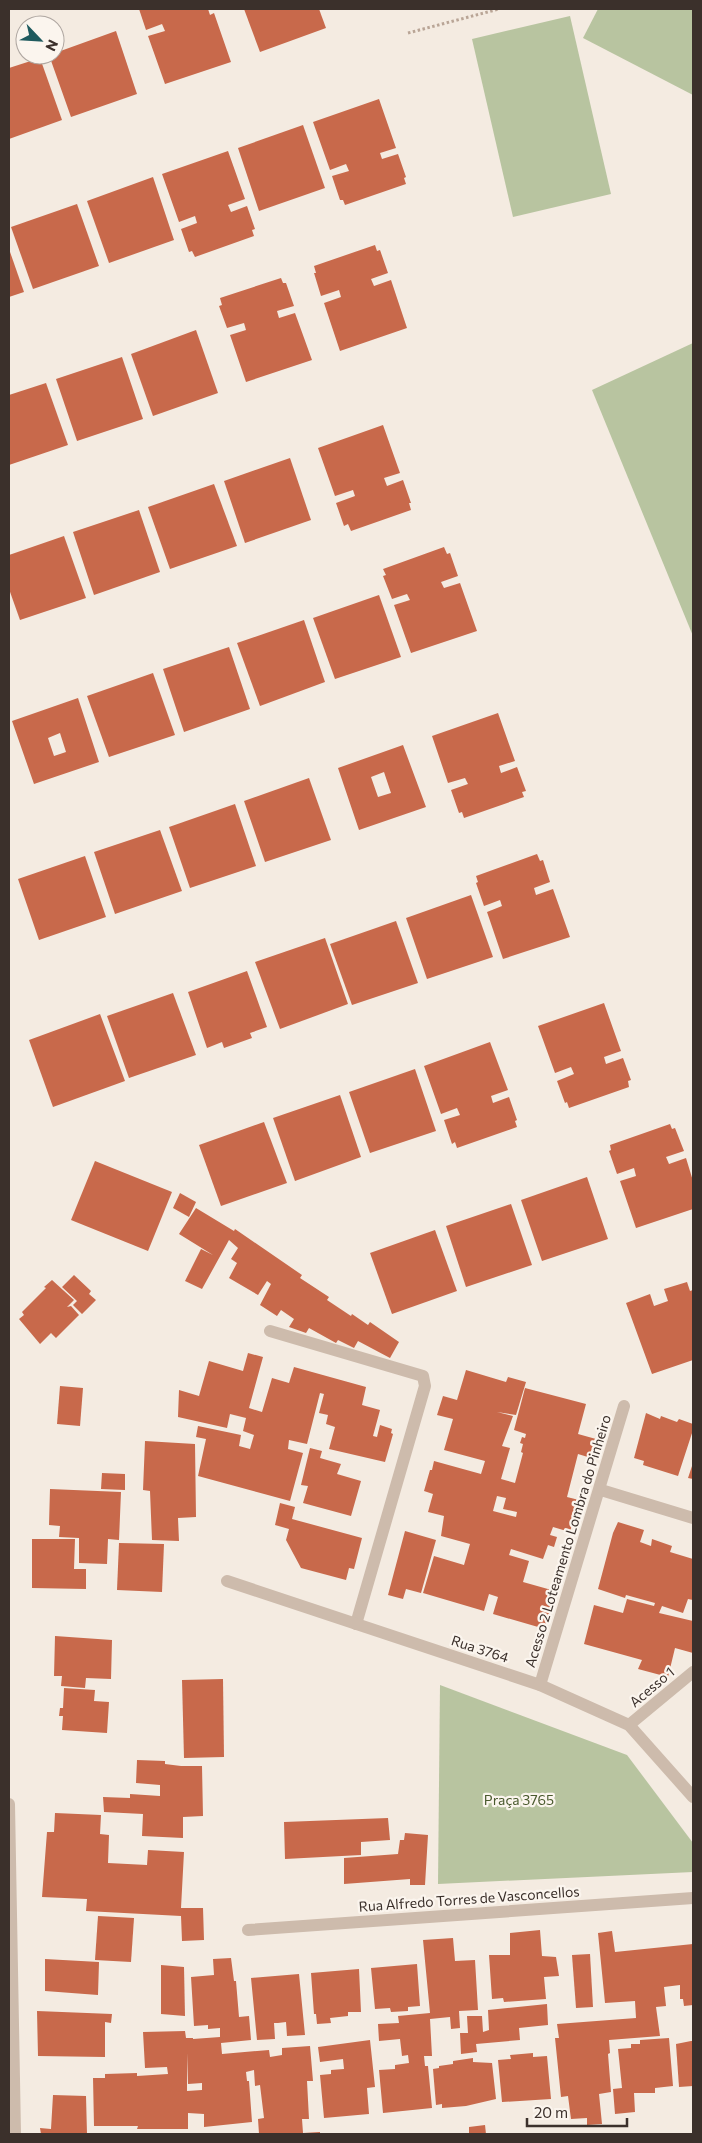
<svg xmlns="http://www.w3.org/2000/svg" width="702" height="2143" font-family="Commissioner,sans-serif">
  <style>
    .green { fill: #b8c4a0 }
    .building { fill: #c8694b; fill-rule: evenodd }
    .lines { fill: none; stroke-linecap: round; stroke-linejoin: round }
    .path { stroke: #b9a596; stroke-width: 3; stroke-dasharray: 2.5 2.5; stroke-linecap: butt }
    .minor { stroke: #cdbbac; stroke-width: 12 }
    .labels { text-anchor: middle; stroke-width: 4.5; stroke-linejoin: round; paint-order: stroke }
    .street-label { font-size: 14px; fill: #3b302b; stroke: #fbf5ee }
    .park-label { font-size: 14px; fill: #4a5a2e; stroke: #fbf5ee }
  </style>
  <rect width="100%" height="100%" fill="#f4ebe1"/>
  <g class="green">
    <path d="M598,9H693V95L583,38Z"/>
    <path d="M570,16L611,194L513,217L472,39Z"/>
    <path d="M693,343V636L592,390Z"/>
    <path d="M440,1685L627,1755L693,1843V1872L438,1884Z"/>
  </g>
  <g class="building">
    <path d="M139,9H208L210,15L214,13L231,62L165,84L148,36L165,31L162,24L146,30Z"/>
    <path d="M244,9H319L326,28L260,52Z"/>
    <path d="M116,31L137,94L71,117L49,55H55V53Z"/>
    <path d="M40,58L62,120L9,139V68Z"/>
    <path d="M379,99L396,148L380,153L382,159L398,154L406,177L404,178L406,184L345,205L343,200H340L332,176L349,171L346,164L330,170L313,122Z"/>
    <path d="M303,125L325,188L259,211L238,148Z"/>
    <path d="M228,151L245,199L228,205L231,212L247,206L255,229L252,230L254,236L195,257L192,251L189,252L181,229L197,223L195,216L179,222L162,174Z"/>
    <path d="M153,177L174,240L109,263L87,201Z"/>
    <path d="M77,204L99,266L33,289L11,227Z"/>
    <path d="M375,245L377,251L380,250L388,273L371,279L374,286L391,280L407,328L340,351L324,303L341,297L339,290L321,296L314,273H316L314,266Z"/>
    <path d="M9,249L24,292L9,297Z"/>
    <path d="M281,278L283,283H286L294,306L277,311L279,318L295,313L312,360L246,382L230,335L246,330L244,323L227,328L219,306L222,305L220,298Z"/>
    <path d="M196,330L218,393L153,416L131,354Z"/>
    <path d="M122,357L143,419L77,441L56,379Z"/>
    <path d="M46,383L68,445L9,465V395Z"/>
    <path d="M383,425L400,473L384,478L387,486L403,480L411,503H409L411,510L351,531L348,524L344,526L336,503L355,496L353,490L335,496L318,448Z"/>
    <path d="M290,458L311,520L245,543L224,481Z"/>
    <path d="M214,484L237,546L170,569L148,507Z"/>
    <path d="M139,510L160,572L94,595L73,532Z"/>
    <path d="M64,536L86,598L20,620L9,589V555Z"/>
    <path d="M444,547L447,554L450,553L458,576L441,582L444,588L460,583L477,631L411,653L394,605L410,600L407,594L392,599L383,576L386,575L383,569Z"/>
    <path d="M379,595L401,657L335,679L313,618Z"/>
    <path d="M304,620L325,682L260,706L237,643Z"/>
    <path d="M229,647L250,709L184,732L163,669Z"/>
    <path d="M153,673L175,735L109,757L87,696Z"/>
    <path d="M78,698L99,762L34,784L12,721ZM60,733L66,752L54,756L48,738Z"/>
    <path d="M498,713L515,761L499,766L501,773L517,767L526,791L522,792L524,797L464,818L462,812L459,813L451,790L468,784L465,778L448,783L432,736Z"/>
    <path d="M403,745L426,807L359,830L338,768ZM384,772L391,793L378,797L371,777Z"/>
    <path d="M309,778L331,840L265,862L244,801Z"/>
    <path d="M235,804L256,866L190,888L169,827Z"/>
    <path d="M160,830L182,891L115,914L94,852Z"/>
    <path d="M537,854L540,861L543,860L550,882L534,888L536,895L553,889L570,937L503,959L487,912L502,906L500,900L484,906L476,883L478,882L476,876Z"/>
    <path d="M85,856L106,917L39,940L18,879Z"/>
    <path d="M471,895L493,957L427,979L406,918Z"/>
    <path d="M396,921L418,983L352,1005L330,944Z"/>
    <path d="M325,938L348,1004L280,1029L255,962Z"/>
    <path d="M247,971L267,1027L250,1033L252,1038L224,1048L222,1042L207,1048L188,992Z"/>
    <path d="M173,993L196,1055L129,1078L107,1016Z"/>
    <path d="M604,1003L621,1051L604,1057L606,1064L623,1058L631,1080L628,1081L629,1087L569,1108L567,1102L565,1103L557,1081L574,1074L571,1067L555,1073L538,1026Z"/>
    <path d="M100,1014L125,1081L53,1107L29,1040Z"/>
    <path d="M490,1042L508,1090L491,1096L493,1103L509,1097L517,1120L515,1121L517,1127L457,1148L455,1142L452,1144L444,1120L460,1115L457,1108L441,1114L424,1066Z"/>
    <path d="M415,1069L436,1131L370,1153L349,1092Z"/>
    <path d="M340,1095L361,1157L295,1181L273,1118Z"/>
    <path d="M264,1122L287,1183L221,1206L199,1145Z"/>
    <path d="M670,1124L672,1129L675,1128L684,1151L666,1157L669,1164L686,1158L693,1181V1209L636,1228L620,1181L636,1176L634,1168L617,1174L609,1151L611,1150L610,1145Z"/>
    <path d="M95,1161L172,1192L148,1251L71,1220Z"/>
    <path d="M587,1177L608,1239L542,1261L521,1200Z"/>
    <path d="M180,1193L196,1202L189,1217L173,1208Z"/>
    <path d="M511,1204L532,1265L466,1287L446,1226Z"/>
    <path d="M196,1208L234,1231L235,1229L302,1275L300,1278L329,1297L327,1300L351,1316L352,1314L368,1325L370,1322L399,1342L390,1358L358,1341L354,1348L338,1340L336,1343L309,1328L306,1333L289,1327L294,1319L281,1310L277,1316L260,1305L271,1284L267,1281L258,1295L229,1278L237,1263L231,1259L238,1248L229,1240L202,1289L185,1281L201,1249L213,1255L179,1234Z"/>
    <path d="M435,1230L457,1291L392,1314L370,1253Z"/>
    <path d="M74,1275L91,1291L89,1294L96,1300L82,1314L73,1305L77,1301L62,1287Z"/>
    <path d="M52,1280L74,1300L67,1307L71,1306L79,1315L56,1338L51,1333L40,1344L19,1319L24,1315L22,1312L46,1288L44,1287Z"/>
    <path d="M687,1282L690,1291L693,1290V1360L652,1374L626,1303L650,1294L654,1306L668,1301L664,1289Z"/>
    <path d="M248,1353L263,1357L249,1408L262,1412L272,1378L289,1383L294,1367L366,1387L362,1405L380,1410L373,1436L377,1437L380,1425L392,1429L391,1433L393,1434L385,1462L329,1449L335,1427L326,1424L328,1415L319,1413L324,1394L320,1393L307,1444L289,1440L288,1449L303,1453L290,1501L198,1476L206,1439L196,1437L198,1426L241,1435L239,1446L250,1449L254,1435L243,1431L246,1418L230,1414L227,1428L178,1417L179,1390L199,1396L209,1361L243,1371Z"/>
    <path d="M466,1370L506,1382L508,1377L526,1382L516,1415L497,1412L513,1416L502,1446L510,1448L501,1479L515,1483L523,1453L521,1452L523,1444L520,1443L522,1437L525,1438L526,1434L514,1430L525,1388L586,1404L578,1434L596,1439L591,1458L578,1454L567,1497L579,1500L570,1532L553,1527L550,1535L557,1537L554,1547L548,1545L543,1559L511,1549L509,1555L529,1561L523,1582L555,1591L545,1629L493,1614L498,1597L489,1594L484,1611L423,1593L434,1556L464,1565L470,1544L441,1536L444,1516L428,1512L433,1494L424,1491L430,1470H432L434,1461L481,1474L485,1461L444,1450L453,1419L437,1415L443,1396L457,1400ZM497,1496L506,1498L503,1509L517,1512L516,1517L493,1511Z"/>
    <path d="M60,1386L83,1388L80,1426L57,1424Z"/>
    <path d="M646,1413L660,1419L661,1416L677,1422L679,1419L693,1424V1430L678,1476L643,1465L644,1461L634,1458Z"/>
    <path d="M145,1441L195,1444L196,1517L178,1518L179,1541L152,1540L150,1491L143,1490Z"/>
    <path d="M310,1448L322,1451L320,1458L341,1464L337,1474L361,1481L351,1516L303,1503L308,1486L301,1485Z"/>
    <path d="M693,1463V1479L688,1478Z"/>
    <path d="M102,1473L125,1474V1490L101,1489Z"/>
    <path d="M50,1489L121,1492L119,1540L108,1539L107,1564L79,1563V1538L59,1537L60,1526L49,1525Z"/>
    <path d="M280,1503L295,1507L292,1519L362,1538L354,1569L349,1568L346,1580L301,1568L286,1540L289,1529L275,1525Z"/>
    <path d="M618,1522L644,1530L640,1542L651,1546L652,1539L672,1546L670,1552L693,1559V1600L688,1599L683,1613L662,1606L659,1613L693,1621V1653L675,1648L668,1677L638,1669L642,1660L584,1644L594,1605L623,1613L627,1599L654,1606L655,1603L626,1595L625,1598L598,1589L613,1533Z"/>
    <path d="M405,1531L436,1540L421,1593L406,1589L403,1599L388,1595Z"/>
    <path d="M32,1539H75L74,1569H86V1589L32,1588Z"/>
    <path d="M119,1543L164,1544L162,1592L117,1590Z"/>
    <path d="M55,1636L112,1640L111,1679L86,1678L85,1688L61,1686L62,1676H54Z"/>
    <path d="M223,1679L224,1757L184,1758L182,1680Z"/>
    <path d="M64,1688L95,1690L94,1701L109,1702L107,1733L62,1730L63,1716H59L60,1708H63Z"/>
    <path d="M137,1760L165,1761V1764L181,1766H202L203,1816L183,1817V1838L142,1836L143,1814L104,1812L103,1797L130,1798V1794L160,1796V1785L136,1783Z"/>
    <path d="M55,1813L101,1815L100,1834L109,1835L108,1863L147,1865L148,1850L184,1852L181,1908H203L204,1940L182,1941L181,1916L86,1911L87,1899L42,1897L47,1832H54Z"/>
    <path d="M388,1818L390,1840L361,1842V1855L285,1859L284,1822Z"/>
    <path d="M405,1833L428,1835L425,1885H410V1879L344,1884V1858L398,1854L400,1840H404Z"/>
    <path d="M98,1916L134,1918L131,1962L95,1960Z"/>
    <path d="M540,1930L542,1956L556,1957L559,1976L544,1977L546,1999L504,2002L503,1998L492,1999L489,1955H510V1933Z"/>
    <path d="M612,1931L615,1952L693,1944V2005L684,2006L683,1999H680V1985L664,1987L666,2006L656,2007L660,2036L609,2040L610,2053L608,2054L611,2092L599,2094L602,2124L587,2125V2118L571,2119L568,2096L561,2097L555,2038H559L557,2024L636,2018L635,2001L605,2003L598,1933Z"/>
    <path d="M453,1938L455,1961L475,1960L478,2010L459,2011L460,2028L451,2029L450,2017L430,2019L432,2056H424L425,2066H428L432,2108L383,2113L379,2070L395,2069V2065L409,2063L408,2055L402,2056L400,2039L379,2041L378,2024L399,2023L398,2016L430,2013L423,1940Z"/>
    <path d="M590,1954L593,2007L576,2008L572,1955Z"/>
    <path d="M231,1958L234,1981H236L239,2017L249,2016L251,2040L221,2043L222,2054L269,2050L270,2057L282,2055V2048L310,2046L313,2081H307L309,2119H302L303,2133L320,2132V2134H259L258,2119L264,2118L260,2085L255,2086L254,2070L246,2072L247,2081H249L252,2122L204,2127V2114L188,2113V2129H137L138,2126H94L93,2078H105V2074L137,2073V2076L168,2074L167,2067L145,2068L143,2032L185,2031L186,2038H193V2039L220,2037V2028L208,2029V2025L194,2026L191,1977L214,1975L213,1959ZM187,2053L188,2084L202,2083V2090L187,2091Z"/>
    <path d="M45,1959L99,1962L98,1995L45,1991Z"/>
    <path d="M417,1964L420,2006L408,2007V2011L391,2012L390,2008L375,2009L371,1968Z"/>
    <path d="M161,1965L184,1967L185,2016L161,2014Z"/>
    <path d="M359,1969L361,2012H348V2016L330,2018L331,2023L317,2024L316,2014H314L311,1973Z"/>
    <path d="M299,1974L305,2035L287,2036L286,2022L278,2023H274L275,2039L257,2040L251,1978Z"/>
    <path d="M547,2004L548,2025L519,2028L520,2040L476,2044L477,2052L461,2054L460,2033H468L467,2016H482L483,2032L489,2030L488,2010Z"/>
    <path d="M37,2011L112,2014L111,2023L105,2022V2057L38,2056Z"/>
    <path d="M669,2038L673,2086L655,2088V2093H634L635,2112L615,2114L613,2089L622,2088L618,2049L631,2048V2044H640V2040Z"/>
    <path d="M370,2040L375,2087L367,2088L369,2114L324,2118L320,2075L331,2074V2070L344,2069L343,2059L320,2062L318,2047Z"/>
    <path d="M691,2041H693V2086L679,2087L676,2044Z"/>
    <path d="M533,2053V2057L547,2056L551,2099L502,2102L498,2060L511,2059L510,2055Z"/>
    <path d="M473,2058V2062L492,2063L496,2099L466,2106L442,2108V2104L436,2105L433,2069L439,2068V2066L453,2064V2061Z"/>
    <path d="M53,2095L86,2096L87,2134H41L40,2128L51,2129Z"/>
    <path d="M485,2125L486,2134H469V2127Z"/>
  </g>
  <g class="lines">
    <path class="path" d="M408,33L499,9"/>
    <g class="minor">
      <path d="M270,1331L423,1376L425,1386L356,1624"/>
      <path d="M601,1490L693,1518"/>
      <path d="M227,1581L540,1685L629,1725L693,1797"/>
      <path d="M540,1685L624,1406"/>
      <path d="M629,1725L693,1672"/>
      <path d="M9,1804L15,2134"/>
      <path d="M248,1930L693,1898"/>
    </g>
  </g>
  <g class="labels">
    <g class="street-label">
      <text transform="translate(568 1541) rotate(-73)" y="5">Acesso 2 Loteamento Lombra do Pinheiro</text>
      <text transform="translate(480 1649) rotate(18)" y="5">Rua 3764</text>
      <text transform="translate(652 1687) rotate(-40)" y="5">Acesso 1</text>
      <text transform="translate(469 1899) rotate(-4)" y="5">Rua Alfredo Torres de Vasconcellos</text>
    </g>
    <g class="park-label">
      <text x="519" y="1805">Praça 3765</text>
    </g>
  </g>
  <rect width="702" height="2143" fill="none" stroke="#3b302b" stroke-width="20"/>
  <g transform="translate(40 40) rotate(115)"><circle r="24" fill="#fbf5ee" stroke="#aea6a0"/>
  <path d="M0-4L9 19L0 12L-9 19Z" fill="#1f5a5e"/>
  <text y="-8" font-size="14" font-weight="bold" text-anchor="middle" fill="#3b302b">N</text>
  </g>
  <path d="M527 2118v8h100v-8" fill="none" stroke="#3b302b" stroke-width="2.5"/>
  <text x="534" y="2118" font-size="15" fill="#3b302b" stroke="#fbf5ee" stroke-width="4" paint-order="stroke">20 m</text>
</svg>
